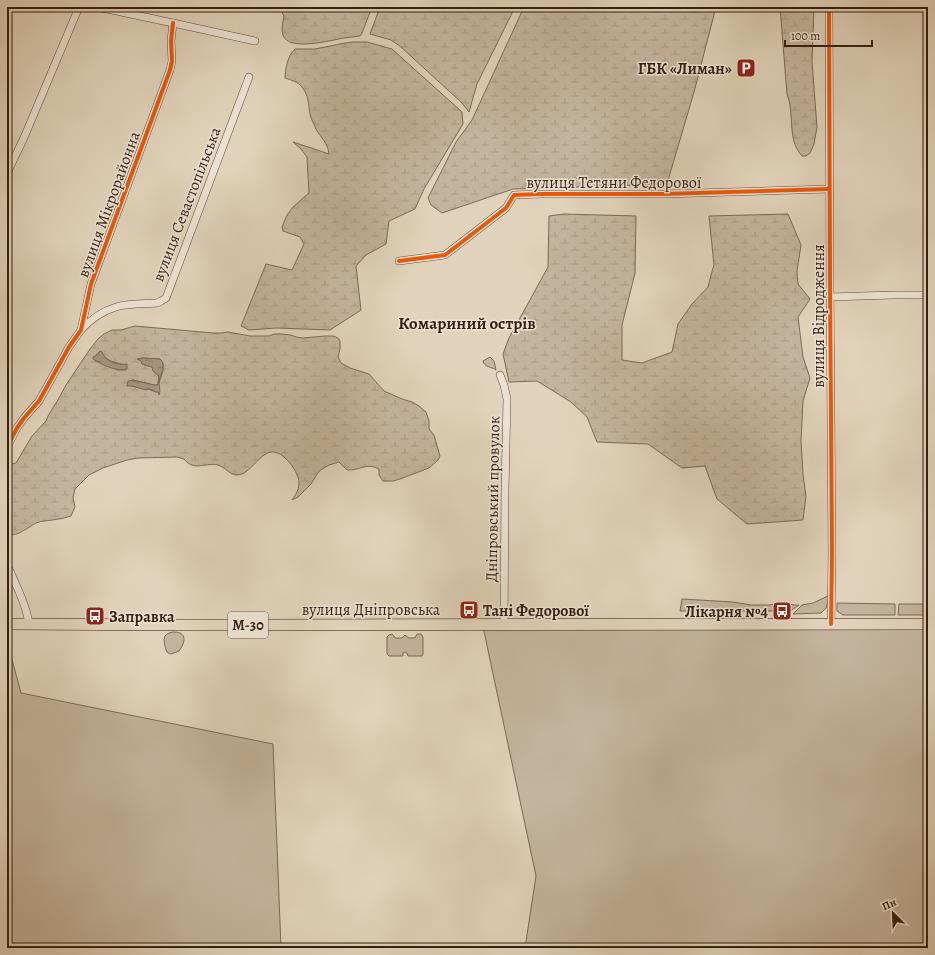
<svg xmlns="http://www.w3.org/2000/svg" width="935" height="955" font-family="Alegreya,serif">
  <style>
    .grass { fill: #c4b49e; stroke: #7c6958 }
    .wetland { fill: url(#wetland-marsh); stroke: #7c6958; fill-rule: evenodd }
    .water { fill: url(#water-ripples); stroke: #796554 }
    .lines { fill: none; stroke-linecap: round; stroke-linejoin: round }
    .minor-casing { stroke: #604b3c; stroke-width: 8 }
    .highway-casing { stroke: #351e11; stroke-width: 12 }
    .minor { stroke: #ece2d3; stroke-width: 7 }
    .highway { stroke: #e1d3bb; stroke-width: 11 }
    .cycleway-casing { stroke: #ece2d3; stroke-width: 6 }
    .cycleway { stroke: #e8590c; stroke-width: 4 }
    .labels { text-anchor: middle; stroke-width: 3; stroke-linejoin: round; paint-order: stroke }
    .shield { fill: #ece2d3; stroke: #6c594b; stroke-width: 1 }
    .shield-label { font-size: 15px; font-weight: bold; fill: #351e11 }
    .poi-label { font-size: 16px; font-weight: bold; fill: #351e11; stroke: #ece2d3; text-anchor: end }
    .street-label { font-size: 16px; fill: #351e11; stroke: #ece2d3 }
    .neighbourhood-label { font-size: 17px; font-weight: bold; fill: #351e11; stroke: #ece2d3 }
  </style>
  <defs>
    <pattern id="wetland-marsh" width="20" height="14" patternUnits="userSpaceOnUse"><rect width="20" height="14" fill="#c4b49e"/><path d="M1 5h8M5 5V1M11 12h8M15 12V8" fill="none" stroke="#a99a87"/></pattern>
    <pattern id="water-ripples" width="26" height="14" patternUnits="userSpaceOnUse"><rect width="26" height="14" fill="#a79581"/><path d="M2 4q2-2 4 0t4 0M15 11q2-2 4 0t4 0" fill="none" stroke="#897968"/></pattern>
  </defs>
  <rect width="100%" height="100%" fill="#e1d3bb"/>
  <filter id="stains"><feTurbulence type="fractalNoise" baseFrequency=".005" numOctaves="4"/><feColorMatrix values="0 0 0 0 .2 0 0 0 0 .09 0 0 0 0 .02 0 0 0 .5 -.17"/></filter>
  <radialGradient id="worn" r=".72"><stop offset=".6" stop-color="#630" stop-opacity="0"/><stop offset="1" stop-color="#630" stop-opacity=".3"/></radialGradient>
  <g class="grass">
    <path d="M490,357L494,361L496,370C492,367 484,367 483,361Z"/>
    <path d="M830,595L826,608L821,613L793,614L802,605L813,603Z"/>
    <path d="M682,599L733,602L751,605H769L780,603H785L794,605H799L790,611L788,608H780L775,611H680Z"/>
    <path d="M837,603L895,604V615H843L837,611Z"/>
    <path d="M899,604H928V615H898Z"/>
    <path d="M482,622H928V948H525L536,876Z"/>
    <path d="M174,632C188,632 185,643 179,651L171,654C170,654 169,653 168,653C165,650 163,640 165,636C167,633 171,632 174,632Z"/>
    <path d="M392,634L394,636L395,638H402L405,635L409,638H415L417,634H421L423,637V654L422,656H408L407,653L405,652L403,653V656H389L387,654V637L389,635Z"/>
    <path d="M7,641L21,693L273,744L281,948H7Z"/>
  </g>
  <g class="wetland">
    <path d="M279,7H372L362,33L360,36C355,37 349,37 344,38C332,40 288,52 283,35C281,29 283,22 284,16Z"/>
    <path d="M380,7H515L477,84L469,112L462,103L401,47L391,40L370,34Z"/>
    <path d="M524,7H716L694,92L667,184L513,189L442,213L431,205L428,198L456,142L472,120Z"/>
    <path d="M780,7H814L812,62L817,127L814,144L810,153L806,156H802C789,141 793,124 790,106C790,102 788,98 787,94Z"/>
    <path d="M353,42H367L392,49L462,112L463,124L424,189L415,209L389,221L386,244L366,255L356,266L361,310L330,330L276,328L249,330L241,326L266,264L292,270L304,244L300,237L283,231L282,227L287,215L293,207L309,193L307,157L301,149L293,142L329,154C328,143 321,138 316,129C314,124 311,119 310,114C308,103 309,96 302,87C298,82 291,80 285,78C285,69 288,55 295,49H315L345,43Z"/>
    <path d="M564,214L636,216L635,273L622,325V360L642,363L672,352L678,324L692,304L708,287L713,268L714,265L709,216L788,214L801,245L797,271L798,284L810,299L798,317L803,357L810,378L803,401L801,441L803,475L806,496L803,520L747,524L717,499L705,466L682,468L648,444L597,442L587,417L571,402L537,381L509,382L503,354L509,338L548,267L549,216Z"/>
    <path d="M135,326L213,333H221L228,332L250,336H269L274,334H281L291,335L296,337L303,338L325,336H333L338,338L340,341V349L338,357L341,363L350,368L369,374L384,391L402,399L412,402L419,406L426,412L429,421V429L434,435L440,456L438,460L429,468L400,479L393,481H383L379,475V469C367,462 359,471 347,470L339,462L329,465L319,471L311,484L298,497L292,500C297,493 301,486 298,477C295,469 290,462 284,457C263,439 254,475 237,475C230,475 225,467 218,465C206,462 194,472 184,459L177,457L138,458L127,460L103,468L89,475L75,489L73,498L75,507L71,516C67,517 62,519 58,519C50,521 43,520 36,523C28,527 15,539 7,533L8,467L12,464L16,463L32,436L46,421L48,416L59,398L66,385L90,349L98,339L104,334L112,330H121ZM99,352H102C104,361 117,363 125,365L126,370H117L93,357L97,355ZM142,358L160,359L163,363V371L156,392L148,389L132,386L133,380L154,385H157L158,384L159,376L152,367L142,364L141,361L138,359Z"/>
  </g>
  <g class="water">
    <path d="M101,351L102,352C104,361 119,366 127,364V369C117,372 102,365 93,359V357L97,355L99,352Z"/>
    <path d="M142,358L160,359L162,361C165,369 160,375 159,383C159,388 161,390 159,395L158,392H156L149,389L146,390L132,386H127L128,381L133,380L154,385H157L158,384L159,376L153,371L152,367L142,364L141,361L137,359Z"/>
  </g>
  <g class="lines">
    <g class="minor-casing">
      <g id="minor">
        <path d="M93,7L107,9L173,23L255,41"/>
        <path d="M829,7L830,283L832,553L831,624"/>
        <path d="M7,173L23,140L79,7"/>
        <path d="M399,261L445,255L506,208L514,195L541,194H663L829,189"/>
        <path d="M830,297L893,295H928"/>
        <path d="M81,330C90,320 103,311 116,307C129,303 144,304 157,303L161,301L166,298L249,77"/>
        <path d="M500,375L504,385L507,399L505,491L504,624"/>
        <path d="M7,447L17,428L24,418L39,401L69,347L81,330L91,284L170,70L172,61L171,41L173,23"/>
        <path d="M7,564C15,584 26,603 29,624"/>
      </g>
    </g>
    <g class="highway-casing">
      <path id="highway" d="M7,624L189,625L928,624"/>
    </g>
    <use href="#minor" class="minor"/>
    <use href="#highway" class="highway"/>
    <g class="cycleway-casing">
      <g id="cycleway">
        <path d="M829,7L830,283L832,553L831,624"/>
        <path d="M399,261L445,255L506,208L514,195L541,194H663L829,189"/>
        <path d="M7,447L17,428L24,418L39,401L69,347L81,330L91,284L170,70L172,61L171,41L173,23"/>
      </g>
    </g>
    <use href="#cycleway" class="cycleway"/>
  </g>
  <defs>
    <g id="parking-square" transform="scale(1)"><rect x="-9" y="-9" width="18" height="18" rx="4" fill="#8f2418" stroke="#ece2d3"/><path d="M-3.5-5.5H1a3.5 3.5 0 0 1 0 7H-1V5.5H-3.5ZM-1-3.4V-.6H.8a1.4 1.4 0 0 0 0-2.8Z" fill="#fff"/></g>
    <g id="bus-square" transform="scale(1)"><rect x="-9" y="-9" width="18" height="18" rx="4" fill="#8f2418" stroke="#ece2d3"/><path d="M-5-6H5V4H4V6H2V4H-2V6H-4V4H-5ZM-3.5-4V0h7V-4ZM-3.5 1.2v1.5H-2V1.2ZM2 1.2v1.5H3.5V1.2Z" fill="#fff"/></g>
  </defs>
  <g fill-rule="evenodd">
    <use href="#parking-square" x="746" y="68"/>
    <use href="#bus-square" x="469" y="610"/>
    <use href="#bus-square" x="782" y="611"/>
    <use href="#bus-square" x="95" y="616"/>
  </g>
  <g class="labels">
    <rect class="shield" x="228" y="612" width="40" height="26" rx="3"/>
    <g class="shield-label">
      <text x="248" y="630">М-30</text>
    </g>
    <g class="poi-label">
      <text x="732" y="74">ГБК «Лиман»</text>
      <text x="483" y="616" text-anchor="start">Тані Федорової</text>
      <text x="768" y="617">Лікарня №4</text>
      <text x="109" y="622" text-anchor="start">Заправка</text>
    </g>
    <g class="street-label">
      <text x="614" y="188">вулиця Тетяни Федорової</text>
      <text transform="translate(108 204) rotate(-70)" y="6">вулиця Мікрорайонна</text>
      <text transform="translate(186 204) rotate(-69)" y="6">вулиця Севастопільська</text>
      <text transform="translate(818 316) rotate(-90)" y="6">вулиця Відродження</text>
      <text transform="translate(492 499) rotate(-89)" y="6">Дніпровський провулок</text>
      <text x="371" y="615">вулиця Дніпровська</text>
    </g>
    <g class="neighbourhood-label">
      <text x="467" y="329">Комариний острів</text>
    </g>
  </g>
  <rect width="935" height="955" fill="none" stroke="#e1d3bb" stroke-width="24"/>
  <rect x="8" y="8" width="919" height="939" fill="none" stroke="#351e11" stroke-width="2"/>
  <rect x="12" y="12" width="911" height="931" fill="none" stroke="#351e11"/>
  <g transform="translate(893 913) rotate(336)" stroke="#ece2d3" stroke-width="3" paint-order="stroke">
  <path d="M0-3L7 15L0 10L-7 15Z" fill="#351e11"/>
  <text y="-6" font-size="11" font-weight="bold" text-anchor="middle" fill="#351e11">Пн</text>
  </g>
  <path d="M785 40v6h87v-6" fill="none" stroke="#351e11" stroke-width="2"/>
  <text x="791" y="40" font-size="12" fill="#351e11" stroke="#ece2d3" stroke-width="3" paint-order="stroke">100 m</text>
  <rect width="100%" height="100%" filter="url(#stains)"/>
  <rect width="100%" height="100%" fill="url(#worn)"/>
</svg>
